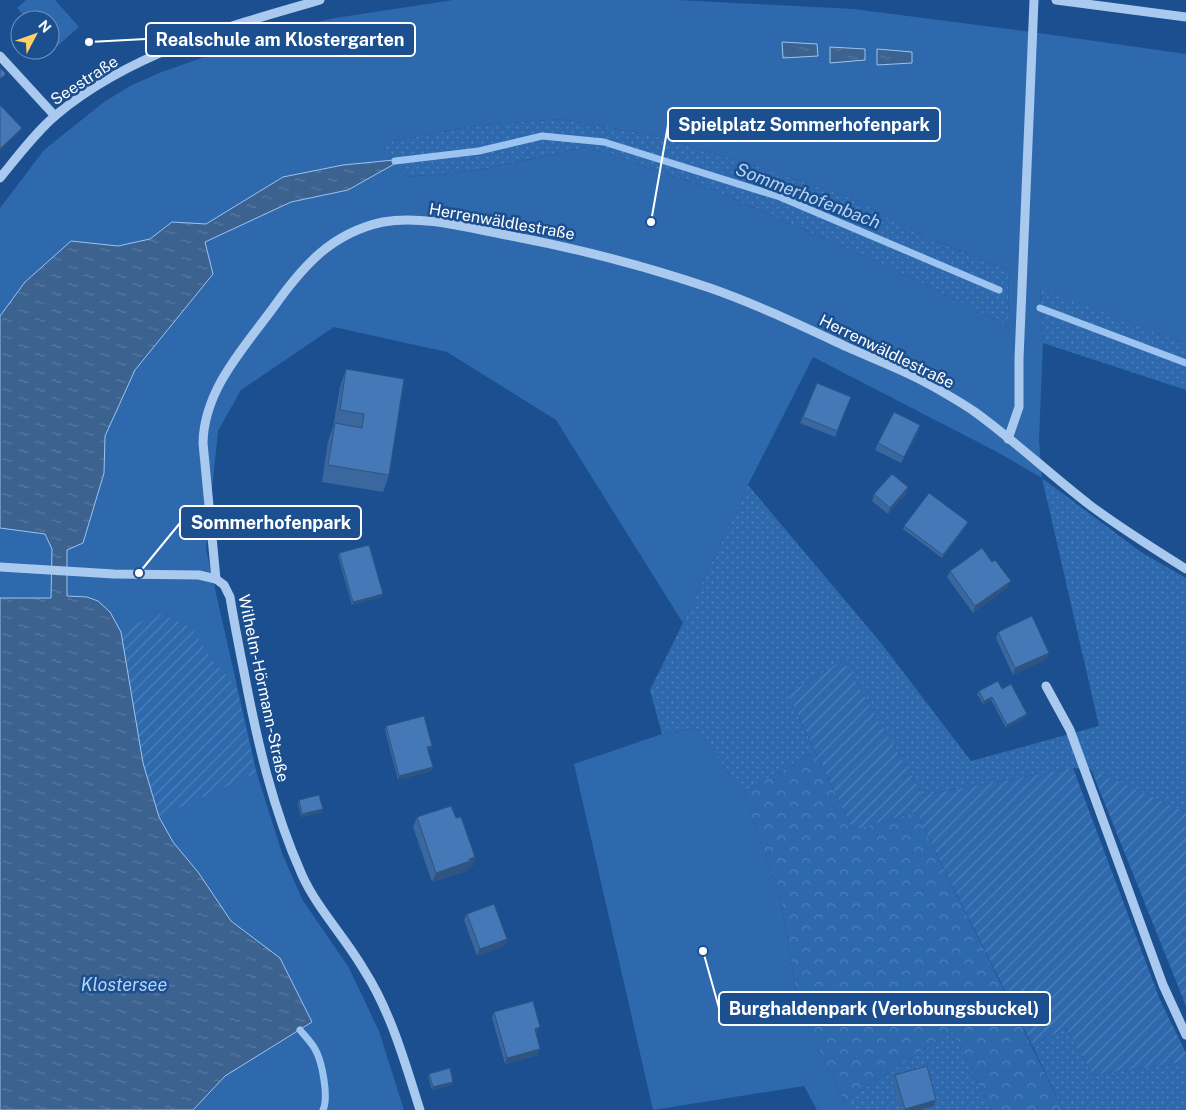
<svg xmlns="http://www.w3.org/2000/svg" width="1186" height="1110" font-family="'Public Sans',sans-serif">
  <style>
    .grass { fill: url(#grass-dots) }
    .forest { fill: url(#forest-crowns) }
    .park { fill: #2e69ad }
    .garden { fill: url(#garden-furrows) }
    .water { fill: url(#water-ripples); stroke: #9cc4f0 }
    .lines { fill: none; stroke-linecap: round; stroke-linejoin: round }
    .stream { stroke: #9cc4f0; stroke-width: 7 }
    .minor { stroke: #a9c9ee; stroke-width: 9 }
    .wall { fill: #3a679d }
    .shaded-wall { fill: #305480 }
    .building { fill: #4478b7; stroke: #305480 }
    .labels { text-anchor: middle; stroke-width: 5; stroke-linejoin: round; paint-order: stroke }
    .street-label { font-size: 16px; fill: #fff; stroke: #1b4f8f }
    .water-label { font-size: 18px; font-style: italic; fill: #b5d3f5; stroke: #1b4f8f }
    .leader { fill: none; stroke: #fff; stroke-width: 2 }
    .callout-dot { fill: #fff; stroke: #1b4f8f; stroke-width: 2 }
    .callout { fill: #1b4f8f; stroke: #fff; stroke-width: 2 }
    .callout-label { font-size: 18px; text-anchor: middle; font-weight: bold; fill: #fff }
  </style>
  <defs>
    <pattern id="grass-dots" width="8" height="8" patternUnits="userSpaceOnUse" patternTransform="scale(1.25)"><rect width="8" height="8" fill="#2e69ad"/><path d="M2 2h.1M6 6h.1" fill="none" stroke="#4d80b9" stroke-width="1.8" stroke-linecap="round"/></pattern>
    <pattern id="forest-crowns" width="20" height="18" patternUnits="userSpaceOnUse" patternTransform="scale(1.25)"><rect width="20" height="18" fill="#2e69ad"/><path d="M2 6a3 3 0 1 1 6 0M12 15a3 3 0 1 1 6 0" fill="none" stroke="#4d80b9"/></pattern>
    <pattern id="garden-furrows" width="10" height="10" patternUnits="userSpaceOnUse" patternTransform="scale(1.25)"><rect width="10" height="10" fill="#2e69ad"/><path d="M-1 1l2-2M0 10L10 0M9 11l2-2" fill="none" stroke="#4d80b9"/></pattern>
    <pattern id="water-ripples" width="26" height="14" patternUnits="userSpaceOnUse" patternTransform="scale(1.25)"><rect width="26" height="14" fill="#3c6290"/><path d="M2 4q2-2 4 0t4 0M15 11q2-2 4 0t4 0" fill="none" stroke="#597aa1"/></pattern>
  </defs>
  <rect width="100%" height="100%" fill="#1b4f8f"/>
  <g class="grass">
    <path d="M561,119L652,135L747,163L849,197L926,237L1008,270L1009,326L876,261L711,189L587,147L479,170L406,177L381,143L479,125Z"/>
    <path d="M1040,287L1186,344V390L1043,343Z"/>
    <path d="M1042,478L1141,552L1186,578V812L1091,769L1073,768L923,795L843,660L788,694L815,751L743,793L696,728L662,734L650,690L683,623L748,485L881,643L971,761L1099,726Z"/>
    <path d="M1066,1028L1093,1075L1186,1062V1110H1063L1032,1045Z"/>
    <path d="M952,1031L991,1110H850L844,1102Z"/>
  </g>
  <path class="forest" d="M815,751L853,830L916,812L1063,1110H991L952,1031L844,1102L799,1007L780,895L743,793Z"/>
  <g class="park">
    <path d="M26,0H55L79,27L54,49L50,44V20H28L17,8Z"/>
    <path d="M453,0H678L854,9L1046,34L1186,54V344L1040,288L1043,343L1039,440L1042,478L999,453L813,357L748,485L683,623L556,420L447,352L334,327L241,390L218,431L206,549L257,774L282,853L302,899L349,968L379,1031L404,1110H193L225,1076L312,1022L280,958L231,921L198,872L173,842L159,817L143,763L87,597L67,596V549L104,473L105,436L135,370L213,274L204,242L291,202L348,190L396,163L407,177L480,170L587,147L711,189L876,261L1009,326L1008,270L926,237L849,197L747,163L652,135L561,119L479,125L381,143L394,160L343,165L283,177L206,224L172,222L150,239L118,246L71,241L25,282L0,316V208L44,150L104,102L130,86L159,73L278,31L335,18Z"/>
    <path d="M0,528L45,534L52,549L51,598H0Z"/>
    <path d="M696,728L743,793L780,895L799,1007L844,1102L850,1110H817L804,1086L653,1110L574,764L662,734Z"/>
  </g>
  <g class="garden">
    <path d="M157,613L191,627L207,653L236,687L256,773L159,817L143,763L121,632Z"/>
    <path d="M843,660L923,795L1073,768L1160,1000L1186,1053V1062L1093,1075L1066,1028L1032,1045L916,812L853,830L788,694Z"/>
    <path d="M1091,769L1186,812V1006Z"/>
  </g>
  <g class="water">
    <path d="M782,42L817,44L818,56L783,58Z"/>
    <path d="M830,47L865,49V60L830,63Z"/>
    <path d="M877,49L912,52V63L877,65Z"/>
    <path d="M394,160L396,163L348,190L291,202L205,242L213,274L135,370L105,436L104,473L83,543L67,550V596L87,597L98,601L110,612L121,632L143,763L159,817L173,842L198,872L231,921L280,958L312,1022L225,1076L193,1110H0V598H51L52,549L45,534L0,528V316L25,282L71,241L118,246L150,239L172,222L206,224L283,177L343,165Z"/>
  </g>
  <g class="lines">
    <g class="stream">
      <path d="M395,161L479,151L542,136L604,142L780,197L999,290"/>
      <path d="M1040,308L1186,363"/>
      <path d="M300,1030C305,1036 311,1042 315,1049C322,1061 329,1097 323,1110"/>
    </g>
    <g class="minor">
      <path d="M1056,0L1186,17"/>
      <path d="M0,56L55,116"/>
      <path d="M0,178C17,157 35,133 56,115C130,53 229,26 320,0"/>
      <path d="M1008,439L1019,407V359L1034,0"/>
      <path d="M0,567L114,574L199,575L216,579L224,585L230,597C234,622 239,647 244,672C257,741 273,810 302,875C318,910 345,937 364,970C391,1012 405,1063 420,1110"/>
      <path d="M216,579L203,443C204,390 243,349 273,308C302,267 331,233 383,222C420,215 465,227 501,234C572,247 642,265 710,288C756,304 802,326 847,347C876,360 907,371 934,387C948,395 962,403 975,412C1015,441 1052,476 1091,506C1122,529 1154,549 1186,569"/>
      <path d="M1046,686L1070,730L1163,985L1186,1035"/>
    </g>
  </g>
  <g class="wall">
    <path d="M346,369L389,475L383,492L322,482L328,441L333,427L340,387Z"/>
    <path d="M817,383L851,397L835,437L800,423Z"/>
    <path d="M920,425L918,432L901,463L875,450L878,443Z"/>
    <path d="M908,487L906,494L888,514L872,501L874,494Z"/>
    <path d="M968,522L967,525L942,558L903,529L904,526Z"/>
    <path d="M339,553L383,594L381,597L352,605L338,556Z"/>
    <path d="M950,571L1008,587L973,613L947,577Z"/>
    <path d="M998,632L1049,653L1046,659L1013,675L996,638Z"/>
    <path d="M1002,689L1027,714L1026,717L1006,728L991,700L983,704L977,694L979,691Z"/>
    <path d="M386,726L432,746L431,749L428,750L433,767L431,771L398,780L385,730Z"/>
    <path d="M299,800L323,809L322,812L301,817L298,804Z"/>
    <path d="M417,817L456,818L475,857L472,867L468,868L467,871L432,882L413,827Z"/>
    <path d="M467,914L505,946L477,956L464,920Z"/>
    <path d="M494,1012L537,1034H536L538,1055L505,1064L492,1018Z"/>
    <path d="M429,1074L453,1082L452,1085L432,1090L428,1077Z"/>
    <path d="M895,1075L934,1106L921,1110H901L893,1082Z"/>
  </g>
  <g class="shaded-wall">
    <path d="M22,128L21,131L0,151V149Z"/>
    <path d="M920,425L918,432L901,463Z"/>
    <path d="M908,487L906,494L888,514L890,508Z"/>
    <path d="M968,522L967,525L942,558L943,555Z"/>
    <path d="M1011,581L1008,587L973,613L975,606Z"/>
    <path d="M383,594L381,597L352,605L353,602Z"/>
    <path d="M1049,653L1046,659L1013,675L1015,668Z"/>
    <path d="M992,697L991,700L983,704L984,701Z"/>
    <path d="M1027,714L1026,717L1006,728L1007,725Z"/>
    <path d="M432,746L431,749L426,751L427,747Z"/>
    <path d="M433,767L431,771L398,780L399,776Z"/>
    <path d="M323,809L322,812L301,817L302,814Z"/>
    <path d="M475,857L472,867L468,868L467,871L432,882L436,873Z"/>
    <path d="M507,939L505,946L477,956L480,949Z"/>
    <path d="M540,1027L537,1034L532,1035L535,1029Z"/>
    <path d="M540,1049L538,1055L505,1064L507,1058Z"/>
    <path d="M453,1082L452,1085L432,1090L433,1087Z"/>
    <path d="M936,1100L934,1106L921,1110H905V1109Z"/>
  </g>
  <g class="building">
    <path d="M0,68L6,74L0,79Z"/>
    <path d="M0,105L22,128L0,149Z"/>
    <path d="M346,369L404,379L389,475L328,465L335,423L362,428L364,414L340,410Z"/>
    <path d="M817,383L851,397L837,431L803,417Z"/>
    <path d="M894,412L920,425L904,457L878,443Z"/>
    <path d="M892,474L908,487L890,508L874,494Z"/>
    <path d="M929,493L968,522L943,555L904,526Z"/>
    <path d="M369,545L383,594L353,602L339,553Z"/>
    <path d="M982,548L992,562L995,560L1011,581L975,606L950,571Z"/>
    <path d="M1032,616L1049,653L1015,668L998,632Z"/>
    <path d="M998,681L1002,689L1011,684L1027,714L1007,725L992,697L984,701L979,691Z"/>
    <path d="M424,716L432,746L427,747L433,767L399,776L386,726Z"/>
    <path d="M319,795L323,809L302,814L299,800Z"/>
    <path d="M451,806L456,818L461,817L475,857L469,859L470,861L436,873L417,817Z"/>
    <path d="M494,904L507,939L480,949L467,914Z"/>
    <path d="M533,1001L540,1027L535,1029L540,1049L507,1058L494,1012Z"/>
    <path d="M927,1066L936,1100L905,1109L895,1075Z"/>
    <path d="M450,1068L453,1082L433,1087L429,1074Z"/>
  </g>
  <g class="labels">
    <g class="street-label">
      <text transform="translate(84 80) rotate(-33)" y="6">Seestraße</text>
      <text transform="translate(502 221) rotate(10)" y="6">Herrenwäldlestraße</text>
      <text transform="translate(887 351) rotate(26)" y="6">Herrenwäldlestraße</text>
      <text transform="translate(264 688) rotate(78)" y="6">Wilhelm-Hörmann-Straße</text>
    </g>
    <g class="water-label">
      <text transform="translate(808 196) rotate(21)" y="6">Sommerhofenbach</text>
      <text x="124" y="991">Klostersee</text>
    </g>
  </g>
  <path class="leader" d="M89 42L146 39M651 222L668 125M139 573L180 523M703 951L719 1008"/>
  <g class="callout-dot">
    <circle cx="89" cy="42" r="5"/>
    <circle cx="651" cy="222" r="5"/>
    <circle cx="139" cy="573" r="5"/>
    <circle cx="703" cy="951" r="5"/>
  </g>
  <g class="callout">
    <rect x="146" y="23" width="269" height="33" rx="5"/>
    <rect x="668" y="108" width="272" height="33" rx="5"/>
    <rect x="180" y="506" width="181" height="33" rx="5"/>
    <rect x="719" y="992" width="331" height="33" rx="5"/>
  </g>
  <g class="callout-label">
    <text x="280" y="46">Realschule am Klostergarten</text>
    <text x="804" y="131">Spielplatz Sommerhofenpark</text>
    <text x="271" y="529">Sommerhofenpark</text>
    <text x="884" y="1015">Burghaldenpark (Verlobungsbuckel)</text>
  </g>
  <g transform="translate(35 35) rotate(49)"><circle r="24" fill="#1b4f8f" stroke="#7695bc"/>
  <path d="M0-4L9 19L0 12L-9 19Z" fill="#ffd166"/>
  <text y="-8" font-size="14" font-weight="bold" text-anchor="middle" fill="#ffffff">N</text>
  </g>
</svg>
